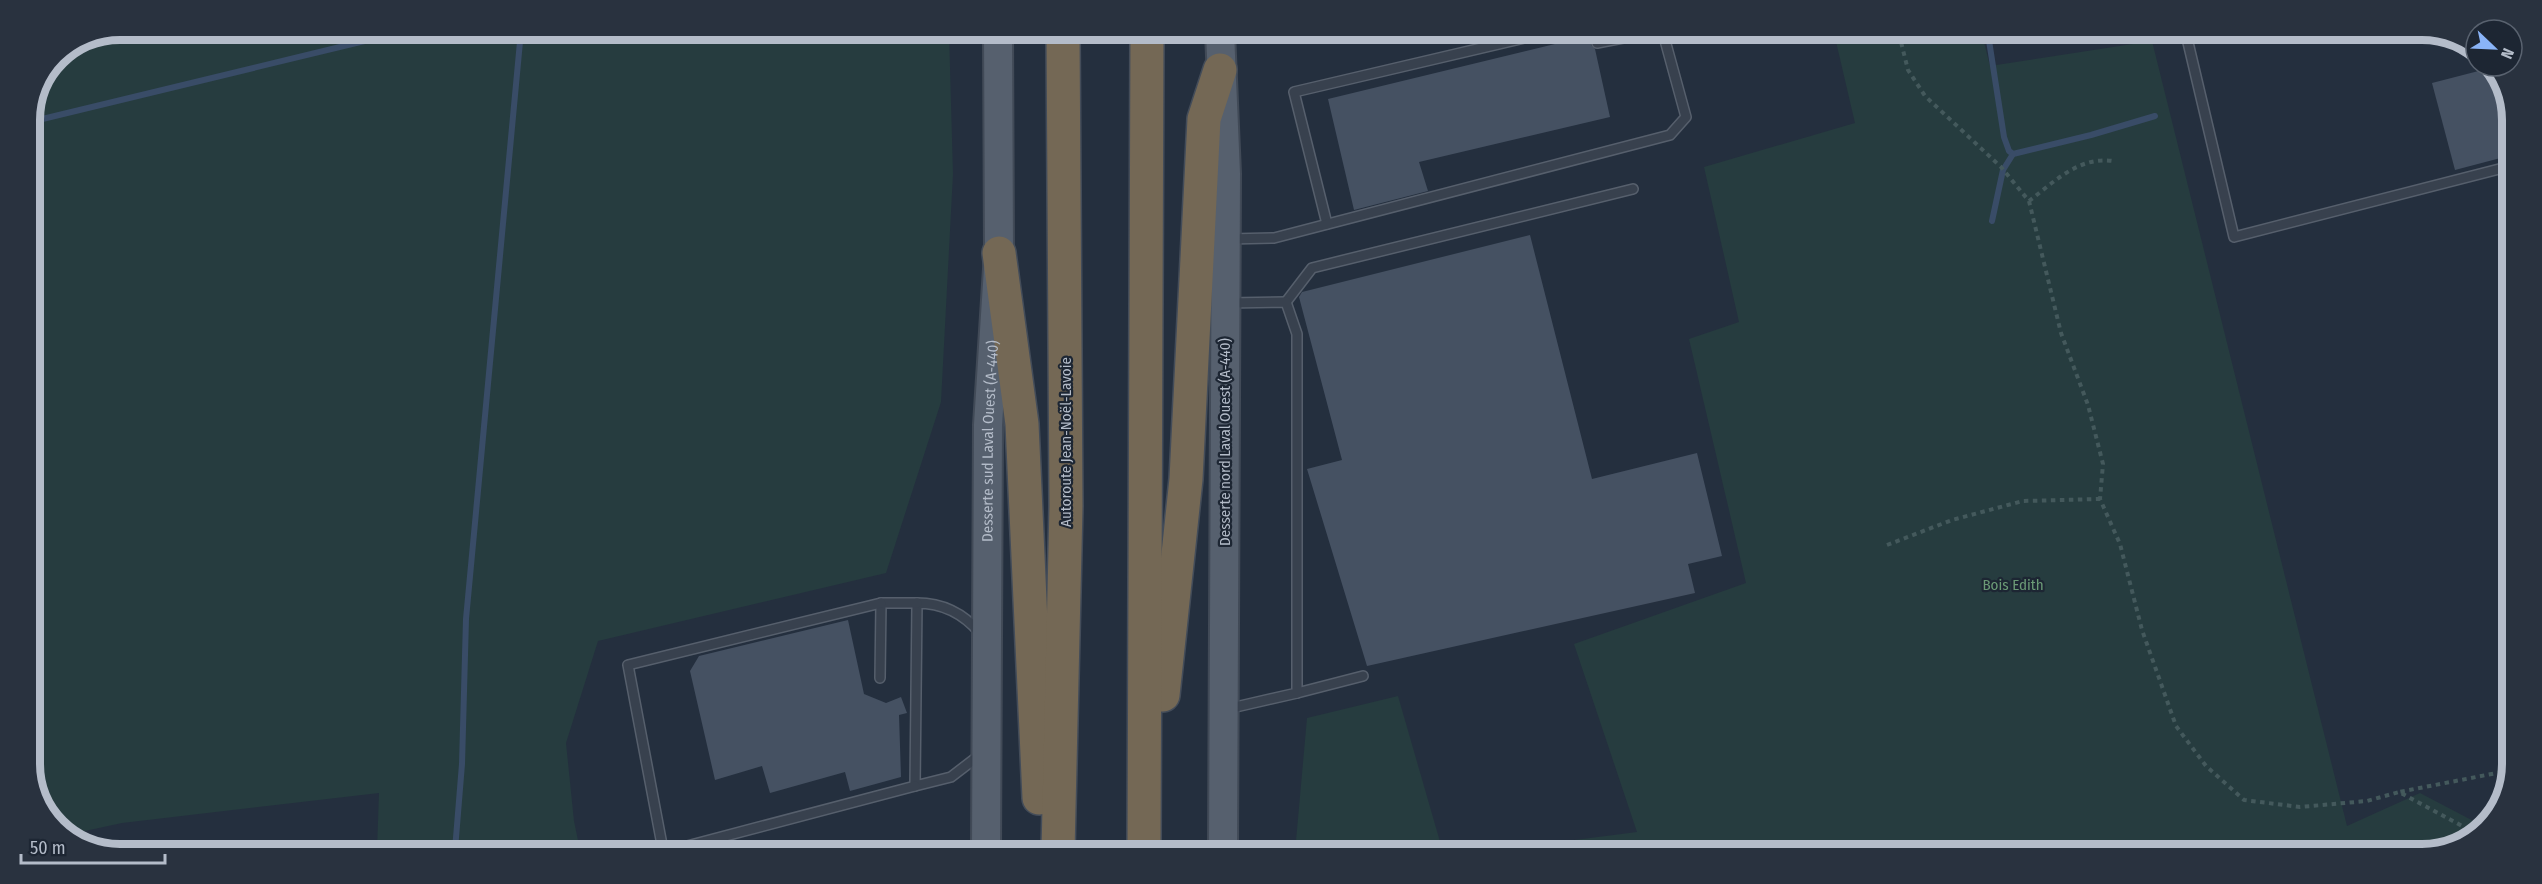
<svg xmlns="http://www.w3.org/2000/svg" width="2542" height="884" font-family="'Fira Sans Condensed',sans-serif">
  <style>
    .green { fill: #263c3f }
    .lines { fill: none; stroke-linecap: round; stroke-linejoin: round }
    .stream { stroke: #394c67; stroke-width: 6 }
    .building { fill: #455162 }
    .lane-casing { stroke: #565f6c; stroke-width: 12 }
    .primary-casing { stroke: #414a57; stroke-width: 32 }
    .highway-casing { stroke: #434c59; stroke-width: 36 }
    .path { stroke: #44595c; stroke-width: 4; stroke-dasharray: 4.5 4.5; stroke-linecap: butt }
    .lane { stroke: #38414e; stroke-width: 9 }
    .primary { stroke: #56606e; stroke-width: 28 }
    .highway { stroke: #746855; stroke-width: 33 }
    .labels { text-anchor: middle; stroke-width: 4.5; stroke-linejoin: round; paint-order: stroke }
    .street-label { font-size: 15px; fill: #b4bcc9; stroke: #1d2633 }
    .park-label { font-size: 15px; fill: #6b9a76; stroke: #1d2633 }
    .rim { fill: none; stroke: #b4bcc9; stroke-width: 8 }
  </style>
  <rect width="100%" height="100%" fill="#242f3e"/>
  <g class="green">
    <path d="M121,30L949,32L953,174L941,402L886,573L598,641L566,743L574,821L580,850H377L379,793L122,823L71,834L49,819L30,769V115L57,56Z"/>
    <path d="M1834,33L1982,34L1990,66L2152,41L2347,826L2420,793L2483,826L2476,835L2422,854L1482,852L1637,832L1574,644L1746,583L1689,339L1739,322L1704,167L1855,123Z"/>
    <path d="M1398,696L1443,852H1295L1307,718Z"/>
  </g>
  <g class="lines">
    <g class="stream">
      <path d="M1988,34L2004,137L2009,151L2013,154L2091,135L2155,116"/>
      <path d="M30,122L406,31"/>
      <path d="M1992,221L2003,170L2013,154"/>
      <path d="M455,850L462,764L466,619L521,31"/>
    </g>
  </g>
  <g class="building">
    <path d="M1592,35L1591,45L1595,49L1610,117L1419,162L1428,191L1354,210L1328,99Z"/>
    <path d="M2494,67L2512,115V155L2455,170L2432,83Z"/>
    <path d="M1530,235L1592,479L1697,453L1722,556L1688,564L1695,593L1367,666L1307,469L1342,460L1299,297L1302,292Z"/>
    <path d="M848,620L864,694L886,703L901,697L907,713L899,715L901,777L850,791L845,772L770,793L762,766L715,780L690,671L699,656Z"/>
  </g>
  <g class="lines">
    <g class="lane-casing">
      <g id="lane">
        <path d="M2186,34L2234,237L2511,166"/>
        <path d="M1597,43L1649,33"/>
        <path d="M1327,224L1294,92L1546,33"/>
        <path d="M1228,239L1274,238L1670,135L1686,117L1663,33"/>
        <path d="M1286,302L1312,268L1633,189"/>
        <path d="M980,633C963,613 943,603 917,603L915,786L951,777L981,754"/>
        <path d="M880,678L881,603H917"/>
        <path d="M1297,693L1363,676"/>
        <path d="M1227,709L1297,693V334L1286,302L1228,303"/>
        <path d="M663,850L628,665L881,603"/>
        <path d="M672,850L915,786"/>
      </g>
    </g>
    <g class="primary-casing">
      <g id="primary">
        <path d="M1220,32L1226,174L1223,852"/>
        <path id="s1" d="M986,851L988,425L999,253L998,32"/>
      </g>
    </g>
    <g class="highway-casing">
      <g id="highway">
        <path d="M999,253L1022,424L1039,798"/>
        <path d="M1163,695L1186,479L1204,119L1220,70"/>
        <path d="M1058,851L1066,506L1063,32"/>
        <path d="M1144,851L1147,32"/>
      </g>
    </g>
    <g class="path">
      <path d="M1899,34L1908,70L1925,96L2001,167L2029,201L2061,333L2088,405L2103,464L2100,499L2120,544L2142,630L2176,726L2206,766L2244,800L2300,807L2367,801L2399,792"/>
      <path d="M2029,201C2054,182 2079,156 2113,161"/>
      <path d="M1887,545L1952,520L2023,501L2100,499"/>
      <path d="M2477,834L2399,792L2507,771"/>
    </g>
    <use href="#lane" class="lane"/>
    <use href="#primary" class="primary"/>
    <use href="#highway" class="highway"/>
  </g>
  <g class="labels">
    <g class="street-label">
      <text dy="5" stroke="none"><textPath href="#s1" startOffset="410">Desserte sud Laval Ouest (A-440)</textPath></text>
      <text transform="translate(1066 442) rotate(-90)" y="5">Autoroute Jean-Noël-Lavoie</text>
      <text transform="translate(1225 442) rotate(-90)" y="5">Desserte nord Laval Ouest (A-440)</text>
    </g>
    <g class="park-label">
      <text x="2013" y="590">Bois Edith</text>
    </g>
  </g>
  <path d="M0 0H2542V884H0ZM120 40H2422A80 80 0 0 1 2502 120V764A80 80 0 0 1 2422 844H120A80 80 0 0 1 40 764V120A80 80 0 0 1 120 40Z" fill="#29323f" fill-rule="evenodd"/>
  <path class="rim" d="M120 40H2422A80 80 0 0 1 2502 120V764A80 80 0 0 1 2422 844H120A80 80 0 0 1 40 764V120A80 80 0 0 1 120 40Z"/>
  <g transform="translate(2494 48) rotate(113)"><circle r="28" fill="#1d2633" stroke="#59626f" stroke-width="1.5"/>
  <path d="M0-4.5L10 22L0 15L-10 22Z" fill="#8ab4f8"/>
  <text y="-9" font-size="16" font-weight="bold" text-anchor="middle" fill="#b4bcc9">N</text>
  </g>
  <path d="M21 854v9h144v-9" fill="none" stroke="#b4bcc9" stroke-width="3"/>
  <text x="30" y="854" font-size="18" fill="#b4bcc9" stroke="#1d2633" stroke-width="4.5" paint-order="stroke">50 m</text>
</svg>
